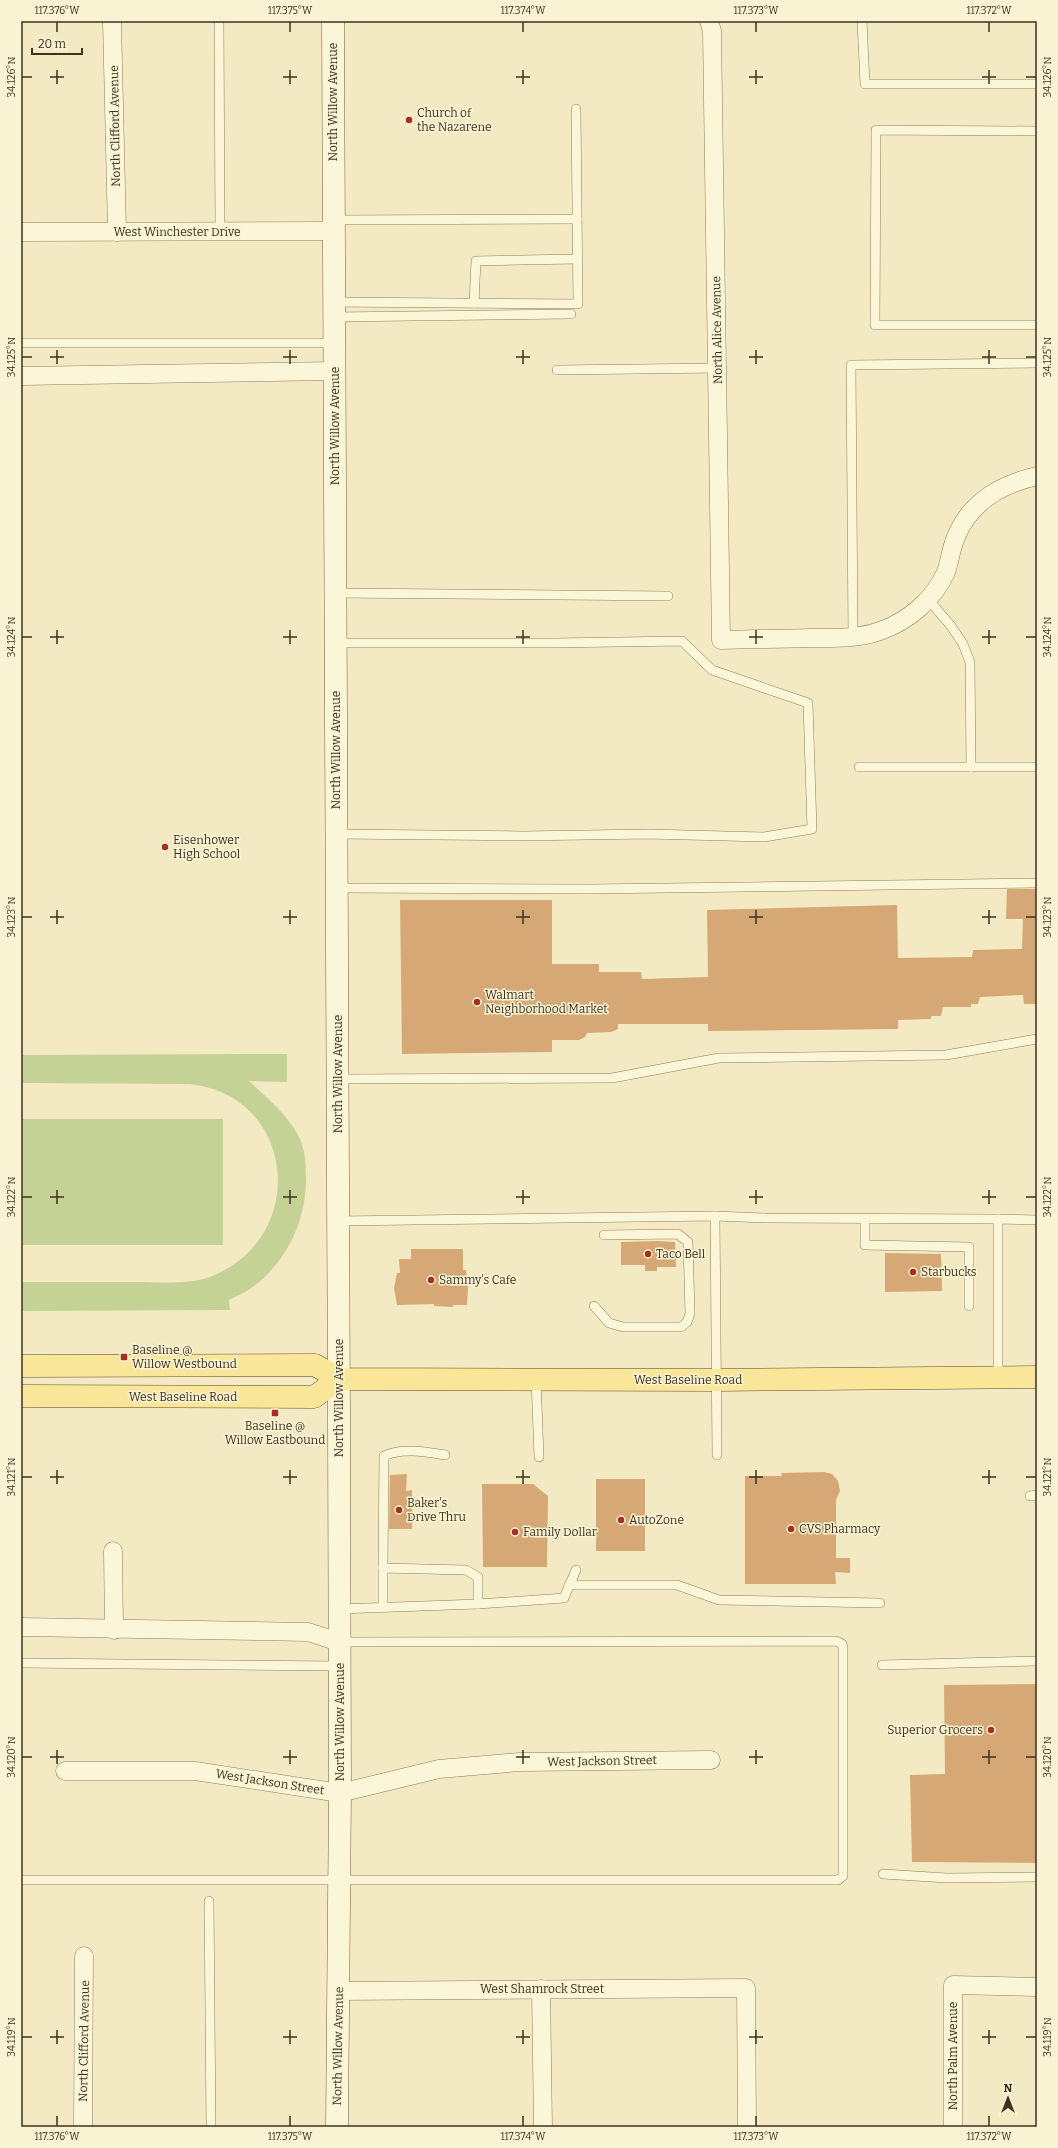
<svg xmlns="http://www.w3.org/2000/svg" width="1058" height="2148" font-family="Bitter,serif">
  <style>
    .green { fill: #c4d296 }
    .building { fill: #d5a875 }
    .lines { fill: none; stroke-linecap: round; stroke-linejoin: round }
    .lane-casing { stroke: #907c57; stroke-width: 10 }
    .street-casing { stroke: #907c57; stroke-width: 19 }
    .secondary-casing { stroke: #715d3b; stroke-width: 23 }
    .primary-casing { stroke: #5d492c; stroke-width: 23 }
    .lane { stroke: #fcf6d8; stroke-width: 9 }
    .street { stroke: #fcf6d8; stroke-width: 18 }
    .secondary { stroke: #fcf6d8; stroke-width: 22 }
    .primary { stroke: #f9e698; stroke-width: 22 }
    .ticks { fill: none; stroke: #3e311d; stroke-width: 1.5 }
    .poi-dot { fill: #a52f21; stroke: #f9f3d4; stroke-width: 1.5 }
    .labels { text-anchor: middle; stroke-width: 3; stroke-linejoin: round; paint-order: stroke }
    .street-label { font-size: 12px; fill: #3e311d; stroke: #f9f3d4 }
    .poi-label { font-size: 12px; fill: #3e311d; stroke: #f9f3d4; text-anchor: start }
    .neatline { fill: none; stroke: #3e311d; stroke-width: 1.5 }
    .ticks-label { font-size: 10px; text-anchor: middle; fill: #3e311d }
  </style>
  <rect width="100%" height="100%" fill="#f3eac3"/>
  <g class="green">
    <path d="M287,1054V1082L249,1081C267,1098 286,1113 298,1135C305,1147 306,1165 306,1179C306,1219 289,1257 258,1283C250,1290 239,1295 229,1300L230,1310L21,1311V1282C58,1282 96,1282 133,1282C160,1282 192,1286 217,1274C310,1231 293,1094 189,1084L21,1083V1055Z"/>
    <rect x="21" y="1119" width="202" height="126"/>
  </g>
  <g class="building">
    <path d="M1007,889H1037V1004H1024L1023,995L980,997L978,1004H971V1007H943L941,1016H931V1019L898,1020V1029L708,1031V1024H618V1029L611,1032L587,1033L585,1037L579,1040H552V1052L402,1054L400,900H552V964H599V972H641L642,979L708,977L707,910L897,905L898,958L972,957L973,950L1022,949L1023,919H1006Z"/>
    <path d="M657,1241L675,1242L676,1267H657V1271H645V1265H621V1242Z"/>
    <path d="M411,1249H463V1270H466L468,1288L467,1305H453V1307L434,1306V1304L397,1305L394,1288L397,1273H400L399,1259H411Z"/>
    <path d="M885,1253L941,1254L942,1291L885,1292Z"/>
    <path d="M824,1472L832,1474L838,1481L840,1491L836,1500V1558H850V1573L835,1572L836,1584H745V1476H782L781,1473Z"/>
    <path d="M407,1474L406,1491L412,1490V1529H389L390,1475Z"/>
    <rect x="596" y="1479" width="49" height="72"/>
    <path d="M482,1484H533L548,1496L547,1567H483Z"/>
    <path d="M1037,1684V1863L912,1862L910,1775L945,1774L944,1685Z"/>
  </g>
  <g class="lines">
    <g class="lane-casing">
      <g id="lane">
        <path d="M219,21L220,232"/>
        <path d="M862,21L865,84H1037"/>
        <path d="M1037,131L876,130L875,325H1037"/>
        <path d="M334,220L577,219"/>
        <path d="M334,302L578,304L576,109"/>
        <path d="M474,303L476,261L577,259"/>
        <path d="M334,317L571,314"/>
        <path d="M21,343H334"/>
        <path d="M557,370L718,368"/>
        <path d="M335,593L668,596"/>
        <path d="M928,599L951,626L963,644L970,662L971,767"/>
        <path d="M853,637L851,365L1037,363"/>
        <path d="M336,643H554L682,641L712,670L808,703L812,829L764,837L648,834L523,836L336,834"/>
        <path d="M859,767H1037"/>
        <path d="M337,888L590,889L1037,883"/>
        <path d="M338,1079L612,1078L719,1058L946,1055L1037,1039"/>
        <path d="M715,1216L766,1218L998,1219"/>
        <path d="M865,1219V1245L969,1247V1306"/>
        <path d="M338,1221L715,1216L717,1455"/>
        <path d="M594,1306L609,1323L623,1327H681L687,1322L690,1314L688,1242L678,1234L604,1235"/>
        <path d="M998,1377V1219L1037,1220"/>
        <path d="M536,1379L539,1457"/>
        <path d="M1030,1496L1037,1495"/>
        <path d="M383,1568L384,1456C401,1447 427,1452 445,1455"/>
        <path d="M569,1585H677L719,1600L880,1603"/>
        <path d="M478,1604L564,1598L576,1570"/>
        <path d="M339,1609L478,1604V1577L466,1570L383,1568V1607"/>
        <path d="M21,1663L339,1666"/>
        <path d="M882,1665L1037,1661"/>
        <path d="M883,1874L947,1878L1037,1877"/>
        <path d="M21,1880H838L843,1876V1648L842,1644L836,1641L339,1642"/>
        <path d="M209,1901L211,2127"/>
      </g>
    </g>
    <g class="street-casing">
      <g id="street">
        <path d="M112,21L117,232"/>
        <path d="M709,21L712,31L721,640C751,639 781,639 811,638C834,638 858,639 880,631C909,621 934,599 946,572C950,561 951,548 956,537C970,502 1002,484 1037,476"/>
        <path d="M21,232L334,231"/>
        <path d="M21,376L335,371"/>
        <path d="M113,1551L114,1630"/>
        <path d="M21,1627L308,1632L339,1642"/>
        <path d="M65,1771H195L340,1793L439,1769L520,1762L711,1760"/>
        <path d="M541,1989L543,2127"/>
        <path d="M339,1991L746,1988L747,2127"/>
        <path d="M83,2127L84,1956"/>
        <path d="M953,2127V1985L1037,1987"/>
      </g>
    </g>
    <g class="secondary-casing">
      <path id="secondary" d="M333,21L339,1415L340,1793L337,2127"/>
    </g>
    <g class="primary-casing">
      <g id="primary">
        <path d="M21,1366L315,1365L339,1379L717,1380L1037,1377"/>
        <path d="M21,1396L314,1397L339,1379"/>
      </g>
    </g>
    <use href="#lane" class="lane"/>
    <use href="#street" class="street"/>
    <use href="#secondary" class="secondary"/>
    <use href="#primary" class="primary"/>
  </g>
  <path class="ticks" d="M57,22V32M290,22V32M523,22V32M756,22V32M989,22V32M57,70V84M290,70V84M523,70V84M756,70V84M989,70V84M22,77H32M50,77H64M283,77H297M516,77H530M749,77H763M982,77H996M1026,77H1036M57,350V364M290,350V364M523,350V364M756,350V364M989,350V364M22,357H32M50,357H64M283,357H297M516,357H530M749,357H763M982,357H996M1026,357H1036M57,630V644M290,630V644M523,630V644M756,630V644M989,630V644M22,637H32M50,637H64M283,637H297M516,637H530M749,637H763M982,637H996M1026,637H1036M57,910V924M290,910V924M523,910V924M756,910V924M989,910V924M22,917H32M50,917H64M283,917H297M516,917H530M749,917H763M982,917H996M1026,917H1036M57,1190V1204M290,1190V1204M523,1190V1204M756,1190V1204M989,1190V1204M22,1197H32M50,1197H64M283,1197H297M516,1197H530M749,1197H763M982,1197H996M1026,1197H1036M57,1470V1484M290,1470V1484M523,1470V1484M756,1470V1484M989,1470V1484M22,1477H32M50,1477H64M283,1477H297M516,1477H530M749,1477H763M982,1477H996M1026,1477H1036M57,1750V1764M290,1750V1764M523,1750V1764M756,1750V1764M989,1750V1764M22,1757H32M50,1757H64M283,1757H297M516,1757H530M749,1757H763M982,1757H996M1026,1757H1036M57,2030V2044M290,2030V2044M523,2030V2044M756,2030V2044M989,2030V2044M22,2037H32M50,2037H64M283,2037H297M516,2037H530M749,2037H763M982,2037H996M1026,2037H1036M57,2116V2126M290,2116V2126M523,2116V2126M756,2116V2126M989,2116V2126"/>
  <g class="poi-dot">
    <circle cx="409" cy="120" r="4"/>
    <circle cx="165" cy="847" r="4"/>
    <circle cx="477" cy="1002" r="4"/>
    <circle cx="648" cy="1254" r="4"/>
    <circle cx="913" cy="1272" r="4"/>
    <circle cx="431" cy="1280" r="4"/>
    <rect x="120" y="1353" width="8" height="8" rx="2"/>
    <rect x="271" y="1409" width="8" height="8" rx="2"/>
    <circle cx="399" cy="1510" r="4"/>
    <circle cx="621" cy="1520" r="4"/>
    <circle cx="791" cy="1529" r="4"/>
    <circle cx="515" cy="1532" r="4"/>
    <circle cx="991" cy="1730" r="4"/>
  </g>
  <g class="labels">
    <g class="street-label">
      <text transform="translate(333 102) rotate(-90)" y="4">North Willow Avenue</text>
      <text transform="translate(115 126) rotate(-91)" y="4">North Clifford Avenue</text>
      <text x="177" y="236">West Winchester Drive</text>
      <text transform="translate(717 330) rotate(-91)" y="4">North Alice Avenue</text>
      <text transform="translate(335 426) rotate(-90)" y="4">North Willow Avenue</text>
      <text transform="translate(336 750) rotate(-90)" y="4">North Willow Avenue</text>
      <text transform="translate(338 1074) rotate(-90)" y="4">North Willow Avenue</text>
      <text x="688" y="1384">West Baseline Road</text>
      <text x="183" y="1401">West Baseline Road</text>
      <text transform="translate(339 1398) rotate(-90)" y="4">North Willow Avenue</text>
      <text transform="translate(340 1722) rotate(-90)" y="4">North Willow Avenue</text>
      <text transform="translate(602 1761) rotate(-1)" y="4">West Jackson Street</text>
      <text transform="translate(270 1782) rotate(9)" y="4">West Jackson Street</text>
      <text x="542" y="1993">West Shamrock Street</text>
      <text transform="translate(84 2041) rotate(-89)" y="4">North Clifford Avenue</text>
      <text transform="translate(338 2046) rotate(-89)" y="4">North Willow Avenue</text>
      <text transform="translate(953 2056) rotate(-90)" y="4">North Palm Avenue</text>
    </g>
    <g class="poi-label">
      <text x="417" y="117">Church of<tspan x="417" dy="14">the Nazarene</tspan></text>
      <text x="173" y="844">Eisenhower<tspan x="173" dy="14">High School</tspan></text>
      <text x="485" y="999">Walmart<tspan x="485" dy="14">Neighborhood Market</tspan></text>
      <text x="656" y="1258">Taco Bell</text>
      <text x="921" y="1276">Starbucks</text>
      <text x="439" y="1284">Sammy's Cafe</text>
      <text x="132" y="1354">Baseline @<tspan x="132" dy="14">Willow Westbound</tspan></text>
      <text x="275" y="1430" text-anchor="middle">Baseline @<tspan x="275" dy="14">Willow Eastbound</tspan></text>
      <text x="407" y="1507">Baker's<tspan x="407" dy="14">Drive Thru</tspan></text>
      <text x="629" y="1524">AutoZone</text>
      <text x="799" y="1533">CVS Pharmacy</text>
      <text x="523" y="1536">Family Dollar</text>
      <text x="983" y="1734" text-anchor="end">Superior Grocers</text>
    </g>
  </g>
  <rect width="1058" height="2148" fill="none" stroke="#f9f3d4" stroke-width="44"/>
  <g transform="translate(1008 2098)" stroke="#f9f3d4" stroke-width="3" paint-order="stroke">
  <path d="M0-3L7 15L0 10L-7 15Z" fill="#3e311d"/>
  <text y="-6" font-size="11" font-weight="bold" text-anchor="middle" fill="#3e311d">N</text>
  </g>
  <path d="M32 48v6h50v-6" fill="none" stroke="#3e311d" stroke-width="2"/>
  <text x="38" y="48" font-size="12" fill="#3e311d" stroke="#f9f3d4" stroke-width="3" paint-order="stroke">20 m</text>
  <rect x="22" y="22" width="1014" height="2104" class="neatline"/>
  <g class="ticks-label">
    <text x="57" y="14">117.376°W</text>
    <text x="290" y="14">117.375°W</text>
    <text x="523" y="14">117.374°W</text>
    <text x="756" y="14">117.373°W</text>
    <text x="989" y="14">117.372°W</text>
    <text transform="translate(11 77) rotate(-90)" y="4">34.126°N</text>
    <text transform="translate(1047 77) rotate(-90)" y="4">34.126°N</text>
    <text transform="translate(11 357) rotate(-90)" y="4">34.125°N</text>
    <text transform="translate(1047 357) rotate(-90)" y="4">34.125°N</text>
    <text transform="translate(11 637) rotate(-90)" y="4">34.124°N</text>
    <text transform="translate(1047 637) rotate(-90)" y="4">34.124°N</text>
    <text transform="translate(11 917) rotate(-90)" y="4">34.123°N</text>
    <text transform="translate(1047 917) rotate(-90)" y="4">34.123°N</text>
    <text transform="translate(11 1197) rotate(-90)" y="4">34.122°N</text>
    <text transform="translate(1047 1197) rotate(-90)" y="4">34.122°N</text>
    <text transform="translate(11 1477) rotate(-90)" y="4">34.121°N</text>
    <text transform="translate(1047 1477) rotate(-90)" y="4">34.121°N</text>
    <text transform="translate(11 1757) rotate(-90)" y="4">34.120°N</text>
    <text transform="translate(1047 1757) rotate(-90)" y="4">34.120°N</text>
    <text transform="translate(11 2037) rotate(-90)" y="4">34.119°N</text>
    <text transform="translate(1047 2037) rotate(-90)" y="4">34.119°N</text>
    <text x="57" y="2140">117.376°W</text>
    <text x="290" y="2140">117.375°W</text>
    <text x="523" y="2140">117.374°W</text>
    <text x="756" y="2140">117.373°W</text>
    <text x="989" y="2140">117.372°W</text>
  </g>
</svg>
